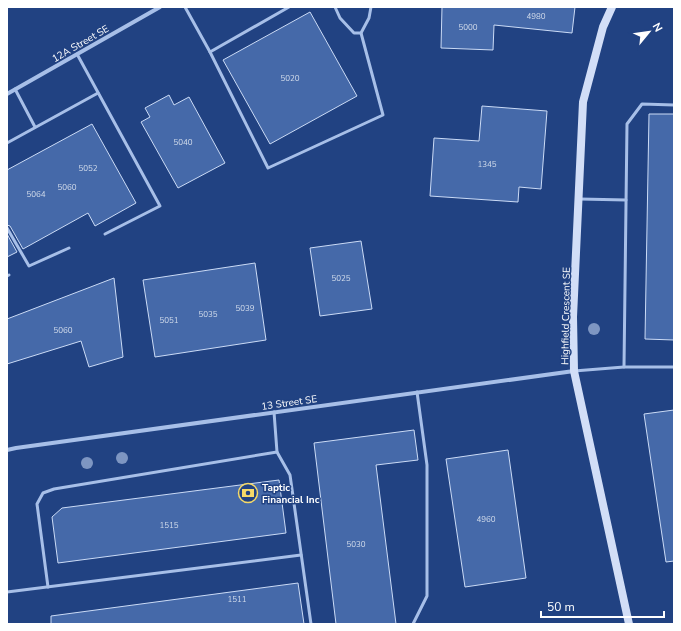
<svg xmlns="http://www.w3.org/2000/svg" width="681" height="631" font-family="'Nunito Sans',sans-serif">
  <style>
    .building { fill: #4569a9; stroke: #cbdbf6 }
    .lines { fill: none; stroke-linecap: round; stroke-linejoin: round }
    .lane { stroke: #a7bfe8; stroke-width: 3 }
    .street { stroke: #a7bfe8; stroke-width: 4 }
    .secondary { stroke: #d2def7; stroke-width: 8 }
    .tree { fill: #7e96c2 }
    .labels { text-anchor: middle; stroke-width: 3; stroke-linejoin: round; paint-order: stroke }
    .number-label { font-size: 8px; fill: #d0daea }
    .street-label { font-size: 10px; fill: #fff; stroke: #214282 }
    .poi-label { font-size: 10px; font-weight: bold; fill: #fff; stroke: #214282; text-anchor: start }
  </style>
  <rect width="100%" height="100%" fill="#214282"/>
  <g class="building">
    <path d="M442,7H575L572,33L494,25L493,50L441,48Z"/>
    <path d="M310,12L357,96L270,144L223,60Z"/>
    <path d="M169,95L174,105L189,97L225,163L178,188L141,122L150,117L145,108Z"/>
    <path d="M482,106L547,111L541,189L519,187L518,202L430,196L434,138L479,141Z"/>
    <path d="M649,114H674V340L645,339Z"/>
    <path d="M92,124L136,203L95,226L88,213L23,249L10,226L7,225V170Z"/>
    <path d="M7,234L17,252L7,257Z"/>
    <path d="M361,241L372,309L320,316L310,248Z"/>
    <path d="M255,263L266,340L155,357L143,280Z"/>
    <path d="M114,278L123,357L89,367L81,341L7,364V319Z"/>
    <path d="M674,410V561L666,562L644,414Z"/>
    <path d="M414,430L418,460L376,465L396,624H336L314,443Z"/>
    <path d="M508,450L526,578L465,587L446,459Z"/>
    <path d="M279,480L286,533L58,563L52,517L62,508Z"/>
    <path d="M298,583L304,624H51V616Z"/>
  </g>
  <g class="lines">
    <g class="lane">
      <path d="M185,7L210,52L289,7"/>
      <path d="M335,7L340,18L354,33H361L369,18L371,7"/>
      <path d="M210,52L268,168L383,115L361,33"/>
      <path d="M77,54L160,206L105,234"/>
      <path d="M15,89L35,127"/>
      <path d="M7,143L98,93"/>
      <path d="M580,199L626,200"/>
      <path d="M7,228L29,266L69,248"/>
      <path d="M7,276L9,275"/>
      <path d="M624,367L627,124L642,104L674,105"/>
      <path d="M574,371L624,367H674"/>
      <path d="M274,412L277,452L290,475L311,624"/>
      <path d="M48,587L37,504L43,493L54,489L277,452"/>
      <path d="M7,592L301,555"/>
      <path d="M413,624L427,596V465L417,392"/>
    </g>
    <g class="street">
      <path d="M7,94L160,7"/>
      <path d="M7,450L16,448L574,371"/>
    </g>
    <path class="secondary" d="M612,7L603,27L583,102L573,317L574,371L629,624"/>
  </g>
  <g class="tree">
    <circle cx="594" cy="329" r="6"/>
    <circle cx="122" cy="458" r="6"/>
    <circle cx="87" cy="463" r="6"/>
  </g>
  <defs>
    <g id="bank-ring" transform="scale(1)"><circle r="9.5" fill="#214282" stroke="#f5d968" stroke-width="1.5"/><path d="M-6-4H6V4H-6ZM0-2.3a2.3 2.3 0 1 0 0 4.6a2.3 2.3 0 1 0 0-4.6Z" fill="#f5d968"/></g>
  </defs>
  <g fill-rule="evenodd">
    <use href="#bank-ring" x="248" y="493"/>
  </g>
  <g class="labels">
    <g class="number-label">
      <text x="536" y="19">4980</text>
      <text x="468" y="30">5000</text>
      <text x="290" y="81">5020</text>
      <text x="183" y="145">5040</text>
      <text x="487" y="167">1345</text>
      <text x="88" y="171">5052</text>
      <text x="67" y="190">5060</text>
      <text x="36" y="197">5064</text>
      <text x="341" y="281">5025</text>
      <text x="245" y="311">5039</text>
      <text x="208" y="317">5035</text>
      <text x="169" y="323">5051</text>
      <text x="63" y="333">5060</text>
      <text x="486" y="522">4960</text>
      <text x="169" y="528">1515</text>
      <text x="356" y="547">5030</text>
      <text x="237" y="602">1511</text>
    </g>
    <g class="street-label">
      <text transform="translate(80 43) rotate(-30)" y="4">12A Street SE</text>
      <text transform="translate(565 316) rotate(-89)" y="4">Highfield Crescent SE</text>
      <text transform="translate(289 402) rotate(-8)" y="4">13 Street SE</text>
    </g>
    <g class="poi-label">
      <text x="262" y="491">Taptic<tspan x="262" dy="12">Financial Inc</tspan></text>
    </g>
  </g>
  <rect width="681" height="631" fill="none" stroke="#ffffff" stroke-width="16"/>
  <g transform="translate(649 32) rotate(61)" stroke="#214282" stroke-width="3" paint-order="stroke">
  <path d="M0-3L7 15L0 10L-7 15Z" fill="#ffffff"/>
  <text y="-6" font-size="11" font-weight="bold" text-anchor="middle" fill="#ffffff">N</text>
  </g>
  <path d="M541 611v6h123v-6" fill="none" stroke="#ffffff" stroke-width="2"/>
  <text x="547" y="611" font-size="12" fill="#ffffff" stroke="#214282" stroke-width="3" paint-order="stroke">50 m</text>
</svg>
